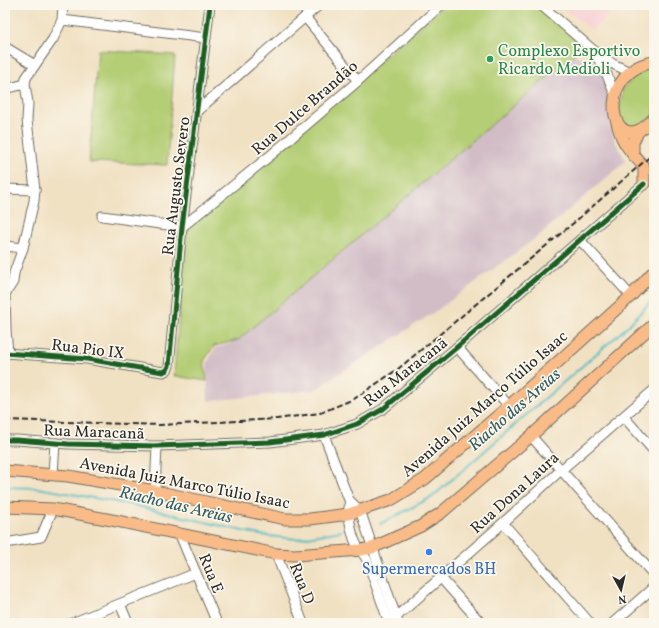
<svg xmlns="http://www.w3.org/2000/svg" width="659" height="628" font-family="Vollkorn,serif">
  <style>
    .built { fill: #f7cfd3 }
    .industrial { fill: #d2bdc7 }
    .green { fill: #b4ce74; stroke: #707c50 }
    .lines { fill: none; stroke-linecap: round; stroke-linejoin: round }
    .stream { stroke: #4bbac1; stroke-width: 2 }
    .minor-casing { stroke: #706b60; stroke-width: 11 }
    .major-casing { stroke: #706b60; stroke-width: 13 }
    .minor { stroke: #fff; stroke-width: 9 }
    .major { stroke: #f9bc89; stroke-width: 11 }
    .rail { stroke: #2b2b2b; stroke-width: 2; stroke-dasharray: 6 3; stroke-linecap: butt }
    .cycleway-casing { stroke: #fbf7ec; stroke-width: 8 }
    .cycleway { stroke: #1b5e20; stroke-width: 5 }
    .leisure-dot { fill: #2e9e5b; stroke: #fbf7ec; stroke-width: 1.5 }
    .shop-dot { fill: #3f7fe0; stroke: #fbf7ec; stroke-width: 1.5 }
    .labels { text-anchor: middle; stroke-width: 3.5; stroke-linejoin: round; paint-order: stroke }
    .leisure-label { font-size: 16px; fill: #27864d; stroke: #fbf7ec; text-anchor: start }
    .street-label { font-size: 16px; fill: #2b2b2b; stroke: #fbf7ec }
    .shop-label { font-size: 16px; fill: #366cbe; stroke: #fbf7ec }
    .water-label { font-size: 17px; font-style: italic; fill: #365d60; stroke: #fbf7ec }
  </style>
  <rect width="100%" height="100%" fill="#fbf7ec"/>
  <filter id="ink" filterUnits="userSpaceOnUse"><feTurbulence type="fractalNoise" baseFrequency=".025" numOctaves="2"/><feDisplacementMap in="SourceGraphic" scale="8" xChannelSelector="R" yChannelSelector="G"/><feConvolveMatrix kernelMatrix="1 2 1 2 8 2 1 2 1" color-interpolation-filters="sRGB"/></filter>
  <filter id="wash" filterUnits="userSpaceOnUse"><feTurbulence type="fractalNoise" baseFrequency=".012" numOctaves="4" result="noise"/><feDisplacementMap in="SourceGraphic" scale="16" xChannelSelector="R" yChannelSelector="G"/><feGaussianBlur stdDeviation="0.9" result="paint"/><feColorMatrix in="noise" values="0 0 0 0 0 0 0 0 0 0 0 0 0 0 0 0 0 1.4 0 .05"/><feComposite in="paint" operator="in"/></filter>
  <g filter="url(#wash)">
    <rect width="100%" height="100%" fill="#f1e1c3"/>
    <path class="built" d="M559,5H619L592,30Z"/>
    <path class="industrial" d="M574,55L593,62L605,78L614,140L626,161L537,237L439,309L314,390L208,401L207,364L215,348L229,344Z"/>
    <g class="green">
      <path d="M444,5H538L584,46L238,340L214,346L204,361L207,381L174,376L186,230Z"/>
      <path d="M98,50L175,55L167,165L89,162Z"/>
      <path d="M654,66V115L639,127L626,128L621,122L619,109L623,90L634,75Z"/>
    </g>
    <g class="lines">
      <g class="stream">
        <path d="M5,487L38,488L133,505L260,535L296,539L341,531"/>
        <path d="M380,524L432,497L627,327L654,298"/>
      </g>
    </g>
  </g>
  <g filter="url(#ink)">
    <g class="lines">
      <g class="minor-casing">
        <g id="minor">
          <path d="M541,5L593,50L613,64L630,72"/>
          <path d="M305,17L358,81"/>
          <path d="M62,20L206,38"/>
          <path d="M5,47L35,65"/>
          <path d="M595,53L607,75L615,95"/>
          <path d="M5,89L25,84"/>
          <path d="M197,111L319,5"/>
          <path d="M5,189L35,190"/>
          <path d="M102,216L182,227L271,155L358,81L441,5"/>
          <path d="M580,240L631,296"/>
          <path d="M5,246L23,248"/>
          <path d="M457,347L509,406"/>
          <path d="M5,353L87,359L163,372L167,370L169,366L182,227L210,5"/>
          <path d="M8,353L6,330L5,294L13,282L14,273L23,248L34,201L35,190L27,120L28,103L25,84L26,78L53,39L62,20L63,5"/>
          <path d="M624,417L654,451"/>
          <path d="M324,435L349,500L359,510L362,516L398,623"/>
          <path d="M531,436L654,575"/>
          <path d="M5,440H17L68,444L157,446L270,442L324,435L357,424L383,409L457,347L644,184"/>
          <path d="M53,474L55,443"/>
          <path d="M155,491L157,446"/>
          <path d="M349,507C348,517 352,538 358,547C361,552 365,555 367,560L389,623"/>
          <path d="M503,523L590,623"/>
          <path d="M180,535L217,623"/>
          <path d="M5,543L41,537L53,509"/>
          <path d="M276,554L303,623"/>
          <path d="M441,578L481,623"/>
          <path d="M120,604L128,623"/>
          <path d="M396,617L503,523L561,470L654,390"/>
          <path d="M72,623L196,573"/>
          <path d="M613,623L654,587"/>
        </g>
      </g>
      <g class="major-casing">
        <g id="major">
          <path d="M654,62C599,70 607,145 640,130C645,127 650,122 654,118"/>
          <path d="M617,122C622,145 630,150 644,167"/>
          <path d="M633,155V142L639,130"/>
          <path d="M644,167V184"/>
          <path d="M5,471L68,476L155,491L285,519H310L349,514L391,500L425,479L509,406L631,296L654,271"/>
          <path d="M5,507L53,509L117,521L276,554L295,555L361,550L372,548L421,526L441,513L531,436L654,324"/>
        </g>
      </g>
      <use href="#minor" class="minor"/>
      <use href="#major" class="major"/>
      <path class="rail" d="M5,420L160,425L277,419L320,413L354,399L398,369L570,226L654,153"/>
      <g class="cycleway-casing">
        <g id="cycleway">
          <path d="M5,353L87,359L163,372L167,370L169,366L182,227L210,5"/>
          <path d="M5,440H17L68,444L157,446L270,442L324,435L357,424L383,409L457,347L644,184"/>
        </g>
      </g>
      <use href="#cycleway" class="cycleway"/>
    </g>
  </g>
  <circle class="leisure-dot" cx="490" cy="59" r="4"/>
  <circle class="shop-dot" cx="429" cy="552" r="4"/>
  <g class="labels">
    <g class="leisure-label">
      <text x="498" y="56">Complexo Esportivo<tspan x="498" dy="18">Ricardo Medioli</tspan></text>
    </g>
    <g class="street-label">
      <text transform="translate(304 107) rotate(-41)" y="6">Rua Dulce Brandão</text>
      <text transform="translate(175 186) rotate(-83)" y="6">Rua Augusto Severo</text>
      <text transform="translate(88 348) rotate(7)" y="6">Rua Pio IX</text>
      <text transform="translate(405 371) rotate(-38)" y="6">Rua Maracanã</text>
      <text transform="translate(484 403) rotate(-41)" y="6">Avenida Juiz Marco Túlio Isaac</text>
      <text transform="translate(94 431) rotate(2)" y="6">Rua Maracanã</text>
      <text transform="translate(185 482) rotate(11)" y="6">Avenida Juiz Marco Túlio Isaac</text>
      <text transform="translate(514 492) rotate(-42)" y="6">Rua Dona Laura</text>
      <text transform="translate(212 573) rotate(68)" y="6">Rua E</text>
      <text transform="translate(303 583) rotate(69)" y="6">Rua D</text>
    </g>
    <g class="shop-label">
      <text x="429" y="574">Supermercados BH</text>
    </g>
    <g class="water-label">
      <text transform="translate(514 409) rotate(-41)" y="6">Riacho das Areias</text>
      <text transform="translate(176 504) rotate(13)" y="6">Riacho das Areias</text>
    </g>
  </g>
  <rect width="659" height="628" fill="none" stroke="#fbf7ec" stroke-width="20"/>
  <g transform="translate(621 590) rotate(172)" stroke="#fbf7ec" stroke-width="3" paint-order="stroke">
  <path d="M0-3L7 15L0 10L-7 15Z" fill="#2b2b2b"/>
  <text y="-6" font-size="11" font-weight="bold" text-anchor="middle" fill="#2b2b2b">N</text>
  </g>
</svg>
